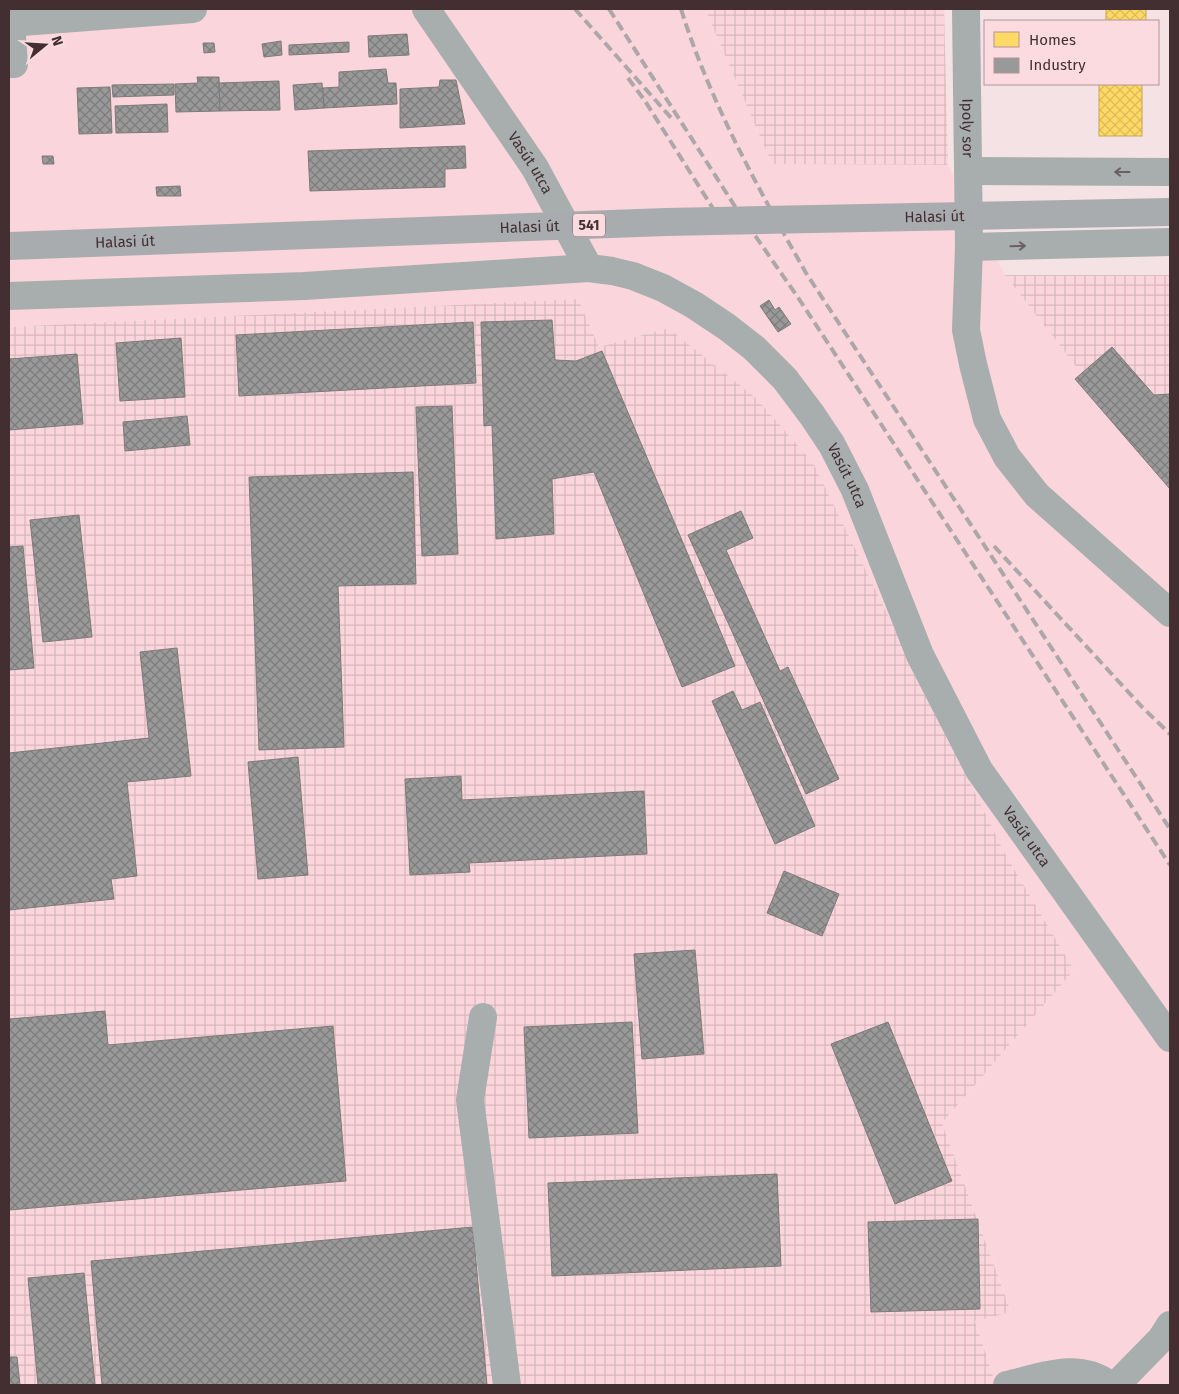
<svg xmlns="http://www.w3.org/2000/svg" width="1179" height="1394" font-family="'Fira Sans',sans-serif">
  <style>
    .built { fill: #fad6dc }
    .industrial { fill: url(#industrial-grid) }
    .homes { fill: url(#homes-cross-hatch); stroke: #c7a656 }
    .industry { fill: url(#industry-cross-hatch); stroke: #7f797a }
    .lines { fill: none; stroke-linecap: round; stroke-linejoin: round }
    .minor { stroke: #a8adae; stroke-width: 28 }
    .rail { stroke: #ada7a9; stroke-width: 4; stroke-dasharray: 10 5; stroke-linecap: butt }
    .major-bridge { stroke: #a9acae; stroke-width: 28 }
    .oneway { stroke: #6b6164 }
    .labels { text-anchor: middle; stroke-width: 5; stroke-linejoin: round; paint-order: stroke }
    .shield { fill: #fbdbdf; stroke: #7a6366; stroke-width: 1 }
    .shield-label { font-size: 14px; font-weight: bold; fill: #432f32 }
    .street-label { font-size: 15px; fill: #432f32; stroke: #fbdbdf }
  </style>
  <defs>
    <pattern id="industrial-grid" width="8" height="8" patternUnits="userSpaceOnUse" patternTransform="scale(1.25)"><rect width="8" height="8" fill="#fad6dc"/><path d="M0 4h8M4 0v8" fill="none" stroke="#d8b8bd"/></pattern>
    <pattern id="homes-cross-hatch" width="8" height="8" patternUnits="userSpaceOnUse" patternTransform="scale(1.25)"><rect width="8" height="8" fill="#ffd966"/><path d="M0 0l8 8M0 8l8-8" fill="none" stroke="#dcbb59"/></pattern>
    <pattern id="industry-cross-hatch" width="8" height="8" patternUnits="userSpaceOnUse" patternTransform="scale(1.25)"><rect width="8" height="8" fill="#999"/><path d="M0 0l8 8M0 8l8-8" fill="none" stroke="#7e7d7d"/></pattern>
  </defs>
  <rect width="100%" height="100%" fill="#f4e2e5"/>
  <path class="built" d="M9,9H705L772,164L948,165L1005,275L1170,487V1385H996L975,1320L1011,1311L942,1123L1074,970L1004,852L668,328L599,347L578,299L9,327Z"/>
  <g class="industrial">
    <path d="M705,9H944L948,165L772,164Z"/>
    <path d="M1005,275H1170V487Z"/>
    <path d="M578,299L599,347L668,328L756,398L813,463L1004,852L1074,970L942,1123L1011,1312L975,1321L996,1385H9V327Z"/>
  </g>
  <g class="homes">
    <rect x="1106" y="9" width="40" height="12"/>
    <rect x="1099" y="84" width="43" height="52"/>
  </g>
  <g class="industry">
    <path d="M407,34L409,55L369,57L368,36Z"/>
    <path d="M281,41L282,55L264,57L262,44Z"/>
    <path d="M349,42V52L289,55V45Z"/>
    <path d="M203,43H214L215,52L204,53Z"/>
    <path d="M386,69L388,83H396L397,104L324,108L323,88L339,87V72Z"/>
    <path d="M197,77H219L220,111L176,112L175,84L198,83Z"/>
    <path d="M440,80H456L465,124L400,128V89L439,87Z"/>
    <path d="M279,81L280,110L220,111L219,83Z"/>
    <path d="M322,83L324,108L295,110L293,85Z"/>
    <path d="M174,84V95L113,97L112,85Z"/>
    <path d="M110,87L112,133L79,134L77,88Z"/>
    <path d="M167,104L168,132L116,133L115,106Z"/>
    <path d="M465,146L466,168L445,169V187L310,191L308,151Z"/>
    <path d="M42,156H53L54,164H43Z"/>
    <path d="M180,186L181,196H157L156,187Z"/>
    <path d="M769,300L775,310L779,307L791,324L778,332L760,306Z"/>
    <path d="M552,320L555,360L576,361L602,351L735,666L682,687L594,472L552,479L554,534L496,539L492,425L484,426L481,322Z"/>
    <path d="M473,322L476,383L239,396L236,335Z"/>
    <path d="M181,338L185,397L120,401L116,343Z"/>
    <path d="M1112,347L1154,395L1170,394V489L1075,379Z"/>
    <path d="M77,354L83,424L9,430V359Z"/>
    <path d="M452,406L458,554L422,556L416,407Z"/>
    <path d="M187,416L190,445L125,451L123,422Z"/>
    <path d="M413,472L416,584L338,586L344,747L259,750L249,477Z"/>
    <path d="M741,511L753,538L726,550L780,671L788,667L839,779L806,794L688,535Z"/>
    <path d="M79,515L92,637L43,642L30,520Z"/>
    <path d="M23,546L34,668L9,670V547Z"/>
    <path d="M177,648L191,776L127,782L137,876L111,879L114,899L9,910V753L149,738L140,652Z"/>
    <path d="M733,691L742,710L760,702L815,826L775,844L712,701Z"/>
    <path d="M298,757L308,875L258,879L248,762Z"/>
    <path d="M461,776L462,800L644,791L647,854L469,863L470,872L410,875L405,779Z"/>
    <path d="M784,871L839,894L822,936L767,913Z"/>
    <path d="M695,950L704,1054L642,1059L634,954Z"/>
    <path d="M105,1011L108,1045L333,1026L346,1181L9,1210V1019Z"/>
    <path d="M632,1022L638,1133L529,1138L524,1027Z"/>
    <path d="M888,1022L952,1181L895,1204L831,1044Z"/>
    <path d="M777,1174L781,1266L552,1276L548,1183Z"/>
    <path d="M978,1219L980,1309L871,1312L868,1222Z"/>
    <path d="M473,1227L487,1385H102L91,1261Z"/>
    <path d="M84,1273L95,1385H38L28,1278Z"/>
    <path d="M9,1357H17L20,1385H9Z"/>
  </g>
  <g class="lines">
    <g class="minor">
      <path id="s1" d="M426,9L535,168L589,268"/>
      <path id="s2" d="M966,9L969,247L966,330L973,364L987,419L1007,457L1037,495L1170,613"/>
      <path d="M9,23L193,9"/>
      <path d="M9,64H14L11,23"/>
      <path d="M969,171L1170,172"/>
      <path d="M969,247L1170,242"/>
      <path id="s3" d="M9,296L304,286L589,268L612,271L633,276L663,288L694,305L727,327L754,348L785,379L812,415L832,445L855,490L920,655L979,770L1170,1038"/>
      <path d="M483,1017L470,1100L507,1385"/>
      <path d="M1007,1385C1042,1377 1078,1361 1110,1385"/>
      <path d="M1116,1385L1161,1339L1170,1325"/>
    </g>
    <g class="rail">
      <path d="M575,9L673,120"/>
      <path d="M609,9L736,208L799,299L1170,865"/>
      <path d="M681,9C710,102 758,188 806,273L1170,829"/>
      <path d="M628,78L645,101L714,210"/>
      <path d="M994,546L1143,708L1170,734"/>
    </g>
    <path class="major-bridge" id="s4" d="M9,246L666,222L1170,212"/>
  </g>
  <defs><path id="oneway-shaft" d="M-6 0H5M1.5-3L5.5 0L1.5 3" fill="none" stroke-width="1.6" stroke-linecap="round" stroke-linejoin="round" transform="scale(1.25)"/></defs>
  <g class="oneway">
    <use href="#oneway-shaft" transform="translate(1122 172) rotate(-180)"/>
    <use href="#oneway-shaft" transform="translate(1018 246) rotate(-1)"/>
  </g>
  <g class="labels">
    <rect class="shield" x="573" y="213.5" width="32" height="23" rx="4"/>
    <g class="shield-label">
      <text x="589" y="230">541</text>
    </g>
    <g class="street-label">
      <text dy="5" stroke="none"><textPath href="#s2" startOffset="119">Ipoly sor</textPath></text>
      <text dy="5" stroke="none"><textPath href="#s1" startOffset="186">Vasút utca</textPath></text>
      <text dy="5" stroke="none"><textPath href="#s4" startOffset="926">Halasi út</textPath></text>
      <text dy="5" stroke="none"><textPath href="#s4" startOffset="521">Halasi út</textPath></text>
      <text dy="5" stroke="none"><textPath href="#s4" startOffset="116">Halasi út</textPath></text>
      <text dy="5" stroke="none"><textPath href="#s3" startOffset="926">Vasút utca</textPath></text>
      <text dy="5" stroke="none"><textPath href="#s3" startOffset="1331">Vasút utca</textPath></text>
    </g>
  </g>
  <rect width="1179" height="1394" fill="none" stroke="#432f32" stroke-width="20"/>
  <rect x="984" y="20" width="175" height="65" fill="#fbdbdf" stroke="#b1969a"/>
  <rect x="994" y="32" width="25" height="15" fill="#ffd966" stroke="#b1969a"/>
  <text x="1029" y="45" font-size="15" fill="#432f32">Homes</text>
  <rect x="994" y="58" width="25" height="15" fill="#999999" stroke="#b1969a"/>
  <text x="1029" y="70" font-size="15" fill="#432f32">Industry</text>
  <g transform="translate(45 45) rotate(72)" stroke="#fbdbdf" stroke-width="4" paint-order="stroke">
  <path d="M0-4L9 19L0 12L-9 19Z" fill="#432f32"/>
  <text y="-8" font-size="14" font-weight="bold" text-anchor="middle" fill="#432f32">N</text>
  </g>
</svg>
